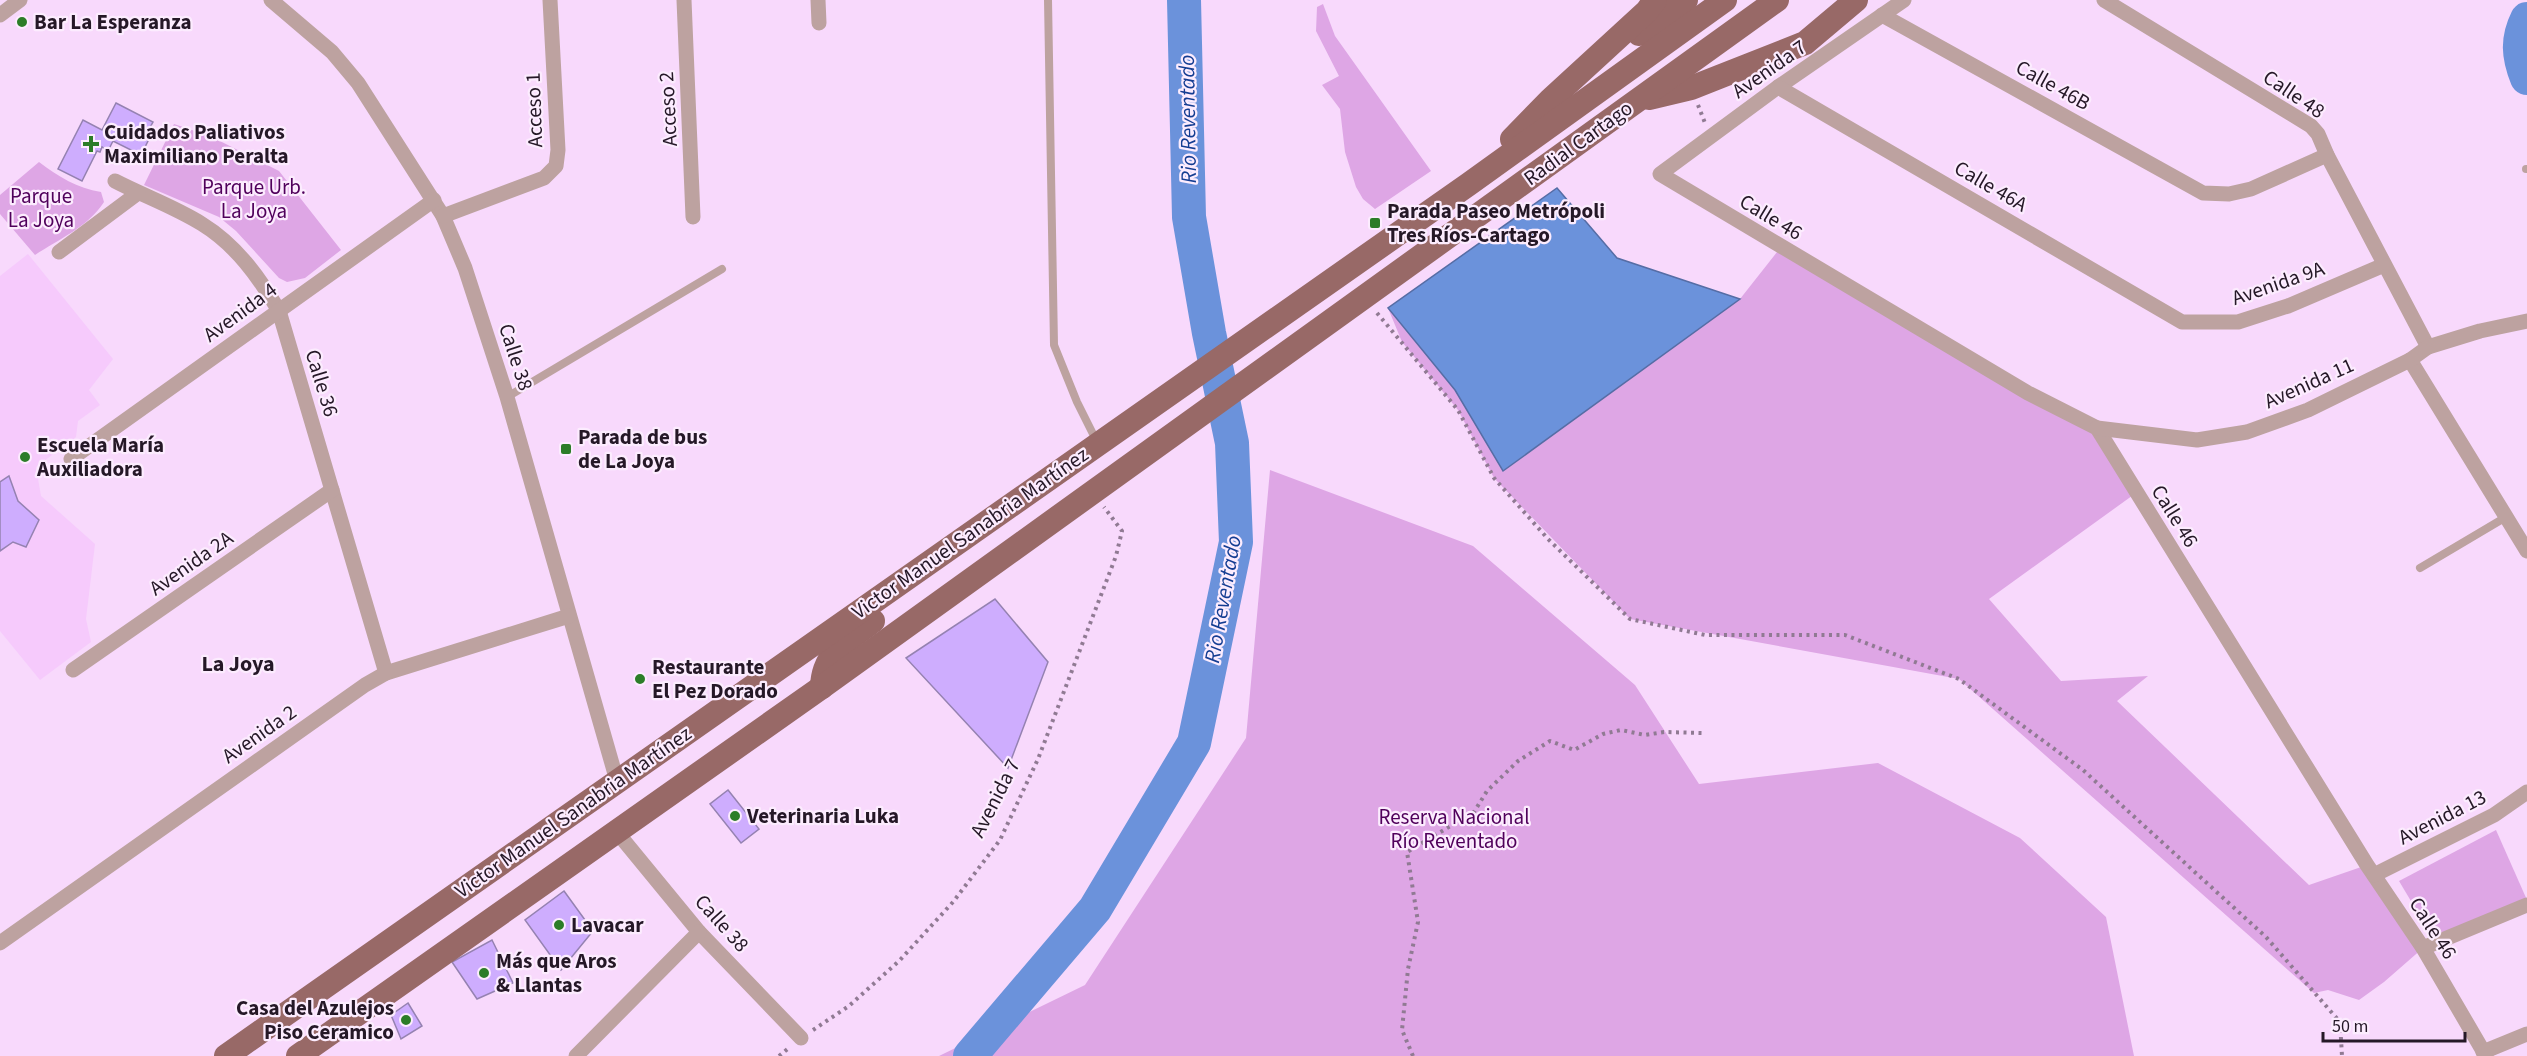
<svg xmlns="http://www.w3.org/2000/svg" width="2527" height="1056" font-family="'Source Sans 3',sans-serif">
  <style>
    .built { fill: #f6cafc }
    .green { fill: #dea6e5 }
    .water { fill: #6b92db; stroke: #566da5; stroke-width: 1.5 }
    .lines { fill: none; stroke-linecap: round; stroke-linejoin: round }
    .river { stroke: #6b92db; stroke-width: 34 }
    .building { fill: #ceadfe; stroke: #9582b1; stroke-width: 1.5 }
    .path { stroke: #907a93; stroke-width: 4; stroke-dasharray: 3 4.5; stroke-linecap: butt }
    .service { stroke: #bda2a0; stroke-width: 8 }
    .minor { stroke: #bda2a0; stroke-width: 15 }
    .primary { stroke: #986967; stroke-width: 24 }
    .poi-dot { fill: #2c7d28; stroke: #fcecfe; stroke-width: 2 }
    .labels { text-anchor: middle; stroke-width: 4.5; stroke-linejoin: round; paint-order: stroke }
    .poi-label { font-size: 21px; font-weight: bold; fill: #251827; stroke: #fcecfe; text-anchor: start }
    .street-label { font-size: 21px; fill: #251827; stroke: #fcecfe }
    .park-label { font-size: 21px; fill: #50005b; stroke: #fcecfe }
    .water-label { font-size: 22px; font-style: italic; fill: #143d92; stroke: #fcecfe }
    .neighbourhood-label { font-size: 22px; font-weight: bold; fill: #251827; stroke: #fcecfe }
  </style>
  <rect width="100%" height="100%" fill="#f8d9fc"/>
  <path class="built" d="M28,254L113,359L89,390L100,405L78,421L76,437L36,467L41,496L95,544L86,619L91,642L40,680L0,631V276Z"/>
  <g class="green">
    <path d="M1323,4L1335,36L1431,171L1375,209L1363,199L1356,187L1345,152L1340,109L1322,85L1339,76L1316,31L1317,7Z"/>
    <path d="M174,124L210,136L279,171L341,250L305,278L287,282L279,278L236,231L219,217L144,185Z"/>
    <path d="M39,162C59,177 77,188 101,192L104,202C88,227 59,239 35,255L0,214V195Z"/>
    <path d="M1557,188L1617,258L1740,299L1781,247L2097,428L2136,493L1989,599L2061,681L2148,676L2117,701L2309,885L2367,865L2423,948L2384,982L2359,1000L2328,990L2314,993L1959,679L1630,619L1494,478L1458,410L1402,342L1388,308Z"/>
    <path d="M1270,470L1473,546L1635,685L1699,784L1878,763L2020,838L2106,917L2134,1056H939L1085,985L1246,738Z"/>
    <path d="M2496,830L2527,900L2436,943L2399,881Z"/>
  </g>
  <path class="water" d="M1557,188L1617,258L1740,299L1503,471L1455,390L1388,308Z"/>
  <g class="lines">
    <g class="river">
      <path d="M2527,19C2517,39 2518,56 2527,78"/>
      <path d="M970,1056L1095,909L1194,743L1236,542L1232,443L1209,333L1189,217L1184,0"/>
    </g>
  </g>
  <g class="building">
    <path d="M116,103L153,122L148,131L152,133L141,155L113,141L108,151L102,147L100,152L97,151L82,181L58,169L83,120L102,130Z"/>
    <path d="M9,476L18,501L39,520L26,547L13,542L0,551V482Z"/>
    <path d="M995,599L1048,662L1008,768L906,658Z"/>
    <path d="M728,790L759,829L741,843L710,804Z"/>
    <path d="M564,891L593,931L561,970L525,920Z"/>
    <path d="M492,940L513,983L477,999L452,962Z"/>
    <path d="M408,1003L422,1026L401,1039L391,1015Z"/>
  </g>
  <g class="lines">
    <g class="path">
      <path d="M1698,105L1705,123"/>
      <path d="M1377,313L1458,410L1494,478L1548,539L1630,619L1705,635H1845L1959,679L2083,770L2266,937L2340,1022L2342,1056"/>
      <path d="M813,1030L849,1006L900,960L953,902L1000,840L1038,759L1116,556L1122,531L1104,507"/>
      <path d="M779,1056L790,1047"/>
      <path d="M1413,1056L1402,1030L1408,969L1418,922L1407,852L1474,812L1487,791L1518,761L1550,741L1574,750L1603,734L1621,730L1645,735L1664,732L1702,733"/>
    </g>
    <g class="service">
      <path d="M1048,0L1054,345L1077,402L1097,442"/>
      <path d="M2526,169H2527"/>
      <path d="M507,397L722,269"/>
      <path d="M2420,568L2506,517"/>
    </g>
    <g class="minor">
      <path d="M271,0L332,52L358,83L443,216L465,268L507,397L617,781"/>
      <path d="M684,0L693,217"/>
      <path d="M818,0L819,23"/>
      <path d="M1904,0L1778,87L1660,174L2028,393L2097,428L2367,865L2423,948L2486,1056"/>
      <path d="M2104,0L2311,126L2318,134L2327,155L2428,347"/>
      <path d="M0,15L20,0"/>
      <path d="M1882,15L2203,193L2229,194L2251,189L2327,155"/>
      <path d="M1778,87L2182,322H2238L2288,306L2384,265"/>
      <path d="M115,181C144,196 175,207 202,224C236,245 259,277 279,311L386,673"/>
      <path d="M443,216L544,178L556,166L558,150L550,0"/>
      <path d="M59,252L138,193"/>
      <path d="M2410,360L2527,551"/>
      <path d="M2097,428L2197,440L2247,432L2308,410L2410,360L2428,347L2480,331L2527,321"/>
      <path d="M71,459L434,200"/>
      <path d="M73,670L332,490"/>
      <path d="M616,831L699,932L801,1038"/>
      <path d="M2374,875L2494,815L2527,792"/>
      <path d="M0,943L365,685L386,673L569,616"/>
      <path d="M2423,948L2527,905"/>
      <path d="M2483,1052L2527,1034"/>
      <path d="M576,1056L699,932"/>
    </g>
    <g class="primary">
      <path d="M1639,34L1686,0"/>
      <path d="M1649,98L1691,88L1805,43L1856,0"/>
      <path d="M1512,139L1550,100L1647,11L1655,0"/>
      <path d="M822,687C823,652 849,640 873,621"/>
      <path d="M226,1056L1469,184L1725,0"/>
      <path d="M298,1056L822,687L1777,0"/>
    </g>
  </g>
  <g class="poi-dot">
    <circle cx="22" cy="22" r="6"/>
    <path d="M88 135h6v6h6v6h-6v6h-6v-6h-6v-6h6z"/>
    <rect x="1369" y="217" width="12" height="12" rx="3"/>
    <rect x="560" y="443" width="12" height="12" rx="3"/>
    <circle cx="25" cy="457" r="6"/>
    <circle cx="640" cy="679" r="6"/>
    <circle cx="735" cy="816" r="6"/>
    <circle cx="559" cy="925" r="6"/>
    <circle cx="484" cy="973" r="6"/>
    <circle cx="406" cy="1020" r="6"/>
  </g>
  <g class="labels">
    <g class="poi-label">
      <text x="34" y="29">Bar La Esperanza</text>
      <text x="104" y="139">Cuidados Paliativos<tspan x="104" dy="24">Maximiliano Peralta</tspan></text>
      <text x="1387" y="218">Parada Paseo Metrópoli<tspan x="1387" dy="24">Tres Ríos-Cartago</tspan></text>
      <text x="578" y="444">Parada de bus<tspan x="578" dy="24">de La Joya</tspan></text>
      <text x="37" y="452">Escuela María<tspan x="37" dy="24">Auxiliadora</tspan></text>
      <text x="652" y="674">Restaurante<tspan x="652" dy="24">El Pez Dorado</tspan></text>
      <text x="747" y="823">Veterinaria Luka</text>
      <text x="571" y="932">Lavacar</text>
      <text x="496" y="968">Más que Aros<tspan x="496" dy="24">&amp; Llantas</tspan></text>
      <text x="394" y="1015" text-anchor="end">Casa del Azulejos<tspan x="394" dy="24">Piso Ceramico</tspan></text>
    </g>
    <g class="street-label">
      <text transform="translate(1769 69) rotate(-35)" y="7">Avenida 7</text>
      <text transform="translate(2053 85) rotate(29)" y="7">Calle 46B</text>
      <text transform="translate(2294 94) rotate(34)" y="7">Calle 48</text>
      <text transform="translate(668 109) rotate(-93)" y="7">Acceso 2</text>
      <text transform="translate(534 110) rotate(-92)" y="7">Acceso 1</text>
      <text transform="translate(1578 143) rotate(-36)" y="7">Radial Cartago</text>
      <text transform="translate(1991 186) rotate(30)" y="7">Calle 46A</text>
      <text transform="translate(1771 217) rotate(31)" y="7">Calle 46</text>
      <text transform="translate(2278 283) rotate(-19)" y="7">Avenida 9A</text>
      <text transform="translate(240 312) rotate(-36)" y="7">Avenida 4</text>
      <text transform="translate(516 357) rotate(72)" y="7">Calle 38</text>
      <text transform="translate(322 383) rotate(73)" y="7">Calle 36</text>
      <text transform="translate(2309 383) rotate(-24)" y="7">Avenida 11</text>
      <text transform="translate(2175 516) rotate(58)" y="7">Calle 46</text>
      <text transform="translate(970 533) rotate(-35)" y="7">Victor Manuel Sanabria Martínez</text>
      <text transform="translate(191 563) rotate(-35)" y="7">Avenida 2A</text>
      <text transform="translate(259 734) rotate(-35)" y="7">Avenida 2</text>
      <text transform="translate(995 798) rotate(-63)" y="7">Avenida 7</text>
      <text transform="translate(573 812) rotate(-35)" y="7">Victor Manuel Sanabria Martínez</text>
      <text transform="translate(2442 817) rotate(-27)" y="7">Avenida 13</text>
      <text transform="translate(722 923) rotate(48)" y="7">Calle 38</text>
      <text transform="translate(2433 928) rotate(57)" y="7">Calle 46</text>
    </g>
    <g class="park-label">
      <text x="254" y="194">Parque Urb.<tspan x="254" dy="24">La Joya</tspan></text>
      <text x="41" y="203">Parque<tspan x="41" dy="24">La Joya</tspan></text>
      <text x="1454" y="824">Reserva Nacional<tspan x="1454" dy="24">Río Reventado</tspan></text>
    </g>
    <g class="water-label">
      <text transform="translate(1187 119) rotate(-91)" y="8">Rio Reventado</text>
      <text transform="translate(1222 599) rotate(-80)" y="8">Rio Reventado</text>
    </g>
    <g class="neighbourhood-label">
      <text x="238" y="671">La Joya</text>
    </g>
  </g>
  <path d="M2323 1032v9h142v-9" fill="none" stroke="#251827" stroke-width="3"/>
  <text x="2332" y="1032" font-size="18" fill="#251827" stroke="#fcecfe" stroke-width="4.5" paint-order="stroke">50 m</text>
</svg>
